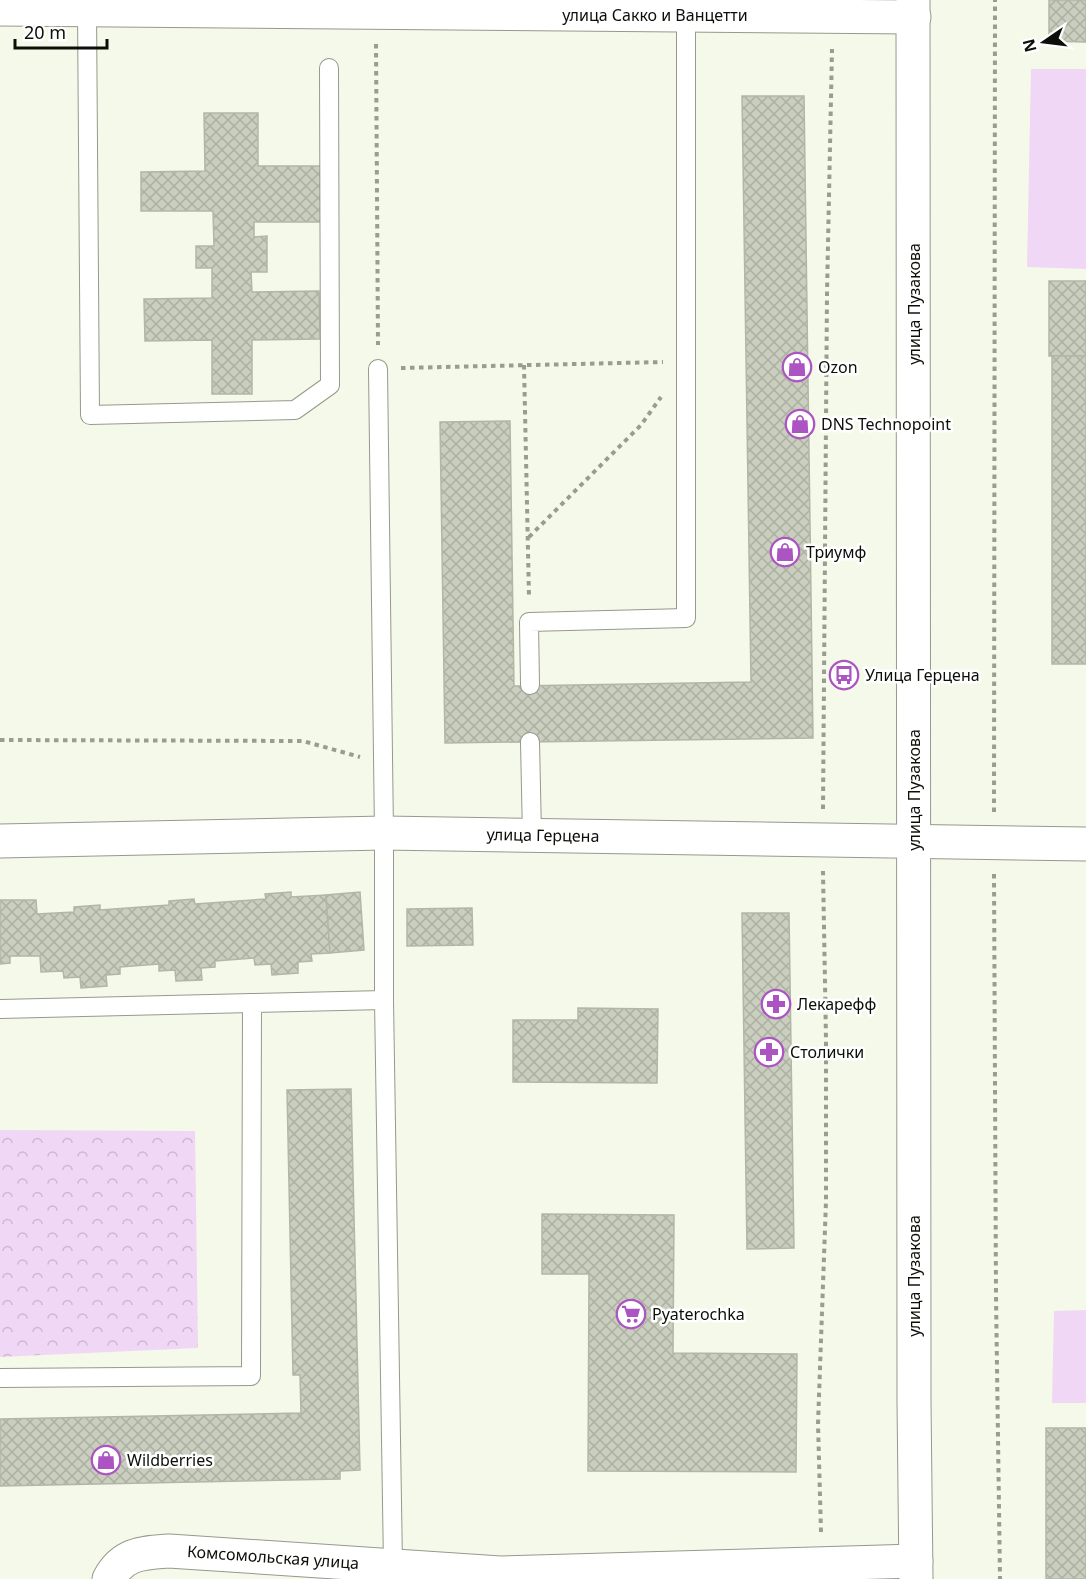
<svg xmlns="http://www.w3.org/2000/svg" width="1086" height="1579" font-family="'Noto Sans',sans-serif">
  <style>
    .grass { fill: #f0d7f6 }
    .park { fill: url(#park-crowns) }
    .building { fill: url(#building-cross-hatch); stroke: #b3b6a7; stroke-width: 1.5 }
    .lines { fill: none; stroke-linecap: round; stroke-linejoin: round }
    .service-casing { stroke: #96998b; stroke-width: 20 }
    .minor-casing { stroke: #96998b; stroke-width: 35 }
    .tertiary-casing { stroke: #96998b; stroke-width: 35 }
    .path { stroke: #999c90; stroke-width: 4; stroke-dasharray: 4.5 4.5; stroke-linecap: butt }
    .service { stroke: #fff; stroke-width: 18 }
    .minor { stroke: #fff; stroke-width: 33 }
    .tertiary { stroke: #fff; stroke-width: 33 }
    .labels { text-anchor: middle; stroke-width: 5; stroke-linejoin: round; paint-order: stroke }
    .street-label { font-size: 16px; fill: #0c0e08; stroke: #fff }
    .poi-label { font-size: 16px; fill: #0c0e08; stroke: #fff; text-anchor: start }
  </style>
  <defs>
    <pattern id="park-crowns" width="20" height="18" patternUnits="userSpaceOnUse" patternTransform="scale(1.5)"><rect width="20" height="18" fill="#f0d7f6"/><path d="M2 6a3 3 0 1 1 6 0M12 15a3 3 0 1 1 6 0" fill="none" stroke="#cdb7d1"/></pattern>
    <pattern id="building-cross-hatch" width="8" height="8" patternUnits="userSpaceOnUse" patternTransform="scale(1.5)"><rect width="8" height="8" fill="#cacebe"/><path d="M0 0l8 8M0 8l8-8" fill="none" stroke="#acb0a2"/></pattern>
  </defs>
  <rect width="100%" height="100%" fill="#f5f9e9"/>
  <g class="grass">
    <path d="M1031,69H1086V269L1027,267Z"/>
    <path d="M1086,1310V1403H1052L1054,1311Z"/>
  </g>
  <path class="park" d="M0,1130L195,1131L198,1348L0,1357Z"/>
  <g class="building">
    <path d="M1049,0H1086V42L1049,41Z"/>
    <path d="M742,96H804L813,738L445,743L440,422L510,421L514,686L751,682Z"/>
    <path d="M204,113H258V166H324L325,222H254V237L267,236V272H251L252,292L319,291L320,339L252,340V394H212V340L145,341L144,299L212,298V268H196V246H214L213,211H141V172L205,171Z"/>
    <rect x="1049" y="281" width="37" height="75"/>
    <rect x="1052" y="356" width="34" height="308"/>
    <path d="M291,892V897L326,895L330,953L311,954L312,961L298,962V973L272,975L271,964L255,965L254,958L215,961V967L201,968L202,980L176,981L175,970L159,971V964L120,967V974L106,975L107,986L81,988L80,977L64,978L63,971L41,972L40,956H10V963L0,964V900H36L37,914L74,912V907L100,905V910L169,905V901L194,899L195,904L266,899L265,894Z"/>
    <path d="M360,892L364,950L330,953L326,895Z"/>
    <path d="M472,908L473,945L407,946V909Z"/>
    <path d="M742,913H789L794,1248L747,1249Z"/>
    <path d="M578,1008L658,1009L657,1083L513,1082V1020H578Z"/>
    <path d="M351,1089L360,1470L340,1471V1479L0,1486V1419L301,1413L300,1375H293L287,1090Z"/>
    <path d="M542,1214L674,1215L673,1353L797,1354L796,1472L588,1471L589,1274H542Z"/>
    <rect x="1046" y="1428" width="40" height="151"/>
  </g>
  <g class="lines">
    <g class="service-casing">
      <g id="service">
        <path d="M87,10L90,415L295,410L330,385L329,68"/>
        <path d="M378,369L384,833V1000"/>
        <path d="M530,685L529,622L686,618V8"/>
        <path d="M530,742L532,835"/>
        <path d="M0,1009L252,1003"/>
        <path d="M0,1378L251,1376L252,1003L384,1000L393,1565"/>
      </g>
    </g>
    <g class="minor-casing">
      <g id="minor">
        <path d="M0,9L914,17"/>
        <path d="M0,841L384,833L1086,844"/>
        <path d="M109,1579C123,1553 142,1553 169,1551L500,1573L916,1561"/>
      </g>
    </g>
    <g class="tertiary-casing">
      <path id="tertiary" d="M913,0L914,1401L916,1579"/>
    </g>
    <g class="path">
      <path d="M376,44L378,345"/>
      <path d="M524,365L529,597"/>
      <path d="M401,368L663,362"/>
      <path d="M529,537L641,425L661,397"/>
      <path d="M0,740L303,741L360,757"/>
      <path d="M823,809L827,293L832,49"/>
      <path d="M994,812L995,0"/>
      <path d="M994,874L996,1296L1000,1579"/>
      <path d="M821,1532L818,1424L826,1201V1040L823,871"/>
    </g>
    <use href="#service" class="service"/>
    <use href="#minor" class="minor"/>
    <use href="#tertiary" class="tertiary"/>
  </g>
  <defs>
    <g id="shop-ring" transform="scale(1.5)"><circle r="9.5" fill="#fff" stroke="#ab54c2" stroke-width="1.5"/><path d="M-5-2.5h2.3a2.7 3.5 0 0 1 5.4 0H5L5.5 6h-11ZM-1.5-2.5h3a1.5 2.3 0 0 0-3 0Z" fill="#ab54c2"/></g>
    <g id="bus-ring" transform="scale(1.5)"><circle r="9.5" fill="#fff" stroke="#ab54c2" stroke-width="1.5"/><path d="M-5-6H5V4H4V6H2V4H-2V6H-4V4H-5ZM-3.5-4V0h7V-4ZM-3.5 1.2v1.5H-2V1.2ZM2 1.2v1.5H3.5V1.2Z" fill="#ab54c2"/></g>
    <g id="pharmacy-ring" transform="scale(1.5)"><circle r="9.5" fill="#fff" stroke="#ab54c2" stroke-width="1.5"/><path d="M-2-6h4v4h4v4h-4v4h-4v-4h-4v-4h4Z" fill="#ab54c2"/></g>
    <g id="supermarket-ring" transform="scale(1.5)"><circle r="9.5" fill="#fff" stroke="#ab54c2" stroke-width="1.5"/><path d="M-6-5.5h2.5l.6 2H6L4.5 2H-2.5L-4.4-4H-6ZM-1.5 3.2a1.3 1.3 0 1 0 .1 0ZM3 3.2a1.3 1.3 0 1 0 .1 0Z" fill="#ab54c2"/></g>
  </defs>
  <g fill-rule="evenodd">
    <use href="#shop-ring" x="797" y="367"/>
    <use href="#shop-ring" x="800" y="424"/>
    <use href="#shop-ring" x="785" y="552"/>
    <use href="#bus-ring" x="844" y="675"/>
    <use href="#pharmacy-ring" x="776" y="1004"/>
    <use href="#pharmacy-ring" x="769" y="1052"/>
    <use href="#supermarket-ring" x="631" y="1314"/>
    <use href="#shop-ring" x="106" y="1460"/>
  </g>
  <g class="labels">
    <g class="street-label">
      <text x="655" y="21">улица Сакко и Ванцетти</text>
      <text transform="translate(914 304) rotate(-90)" y="6">улица Пузакова</text>
      <text transform="translate(914 790) rotate(-90)" y="6">улица Пузакова</text>
      <text transform="translate(543 835) rotate(1)" y="6">улица Герцена</text>
      <text transform="translate(914 1276) rotate(-90)" y="6">улица Пузакова</text>
      <text transform="translate(273 1557) rotate(4)" y="6">Комсомольская улица</text>
    </g>
    <g class="poi-label">
      <text x="818" y="373">Ozon</text>
      <text x="821" y="430">DNS Technopoint</text>
      <text x="806" y="558">Триумф</text>
      <text x="865" y="681">Улица Герцена</text>
      <text x="797" y="1010">Лекарефф</text>
      <text x="790" y="1058">Столички</text>
      <text x="652" y="1320">Pyaterochka</text>
      <text x="127" y="1466">Wildberries</text>
    </g>
  </g>
  <g transform="translate(1044 42) rotate(256)" stroke="#ffffff" stroke-width="4.5" paint-order="stroke">
  <path d="M0-4.5L10 22L0 15L-10 22Z" fill="#0c0e08"/>
  <text y="-9" font-size="16" font-weight="bold" text-anchor="middle" fill="#0c0e08">N</text>
  </g>
  <path d="M15 39v9h92v-9" fill="none" stroke="#0c0e08" stroke-width="3"/>
  <text x="24" y="39" font-size="18" fill="#0c0e08" stroke="#ffffff" stroke-width="4.5" paint-order="stroke">20 m</text>
</svg>
